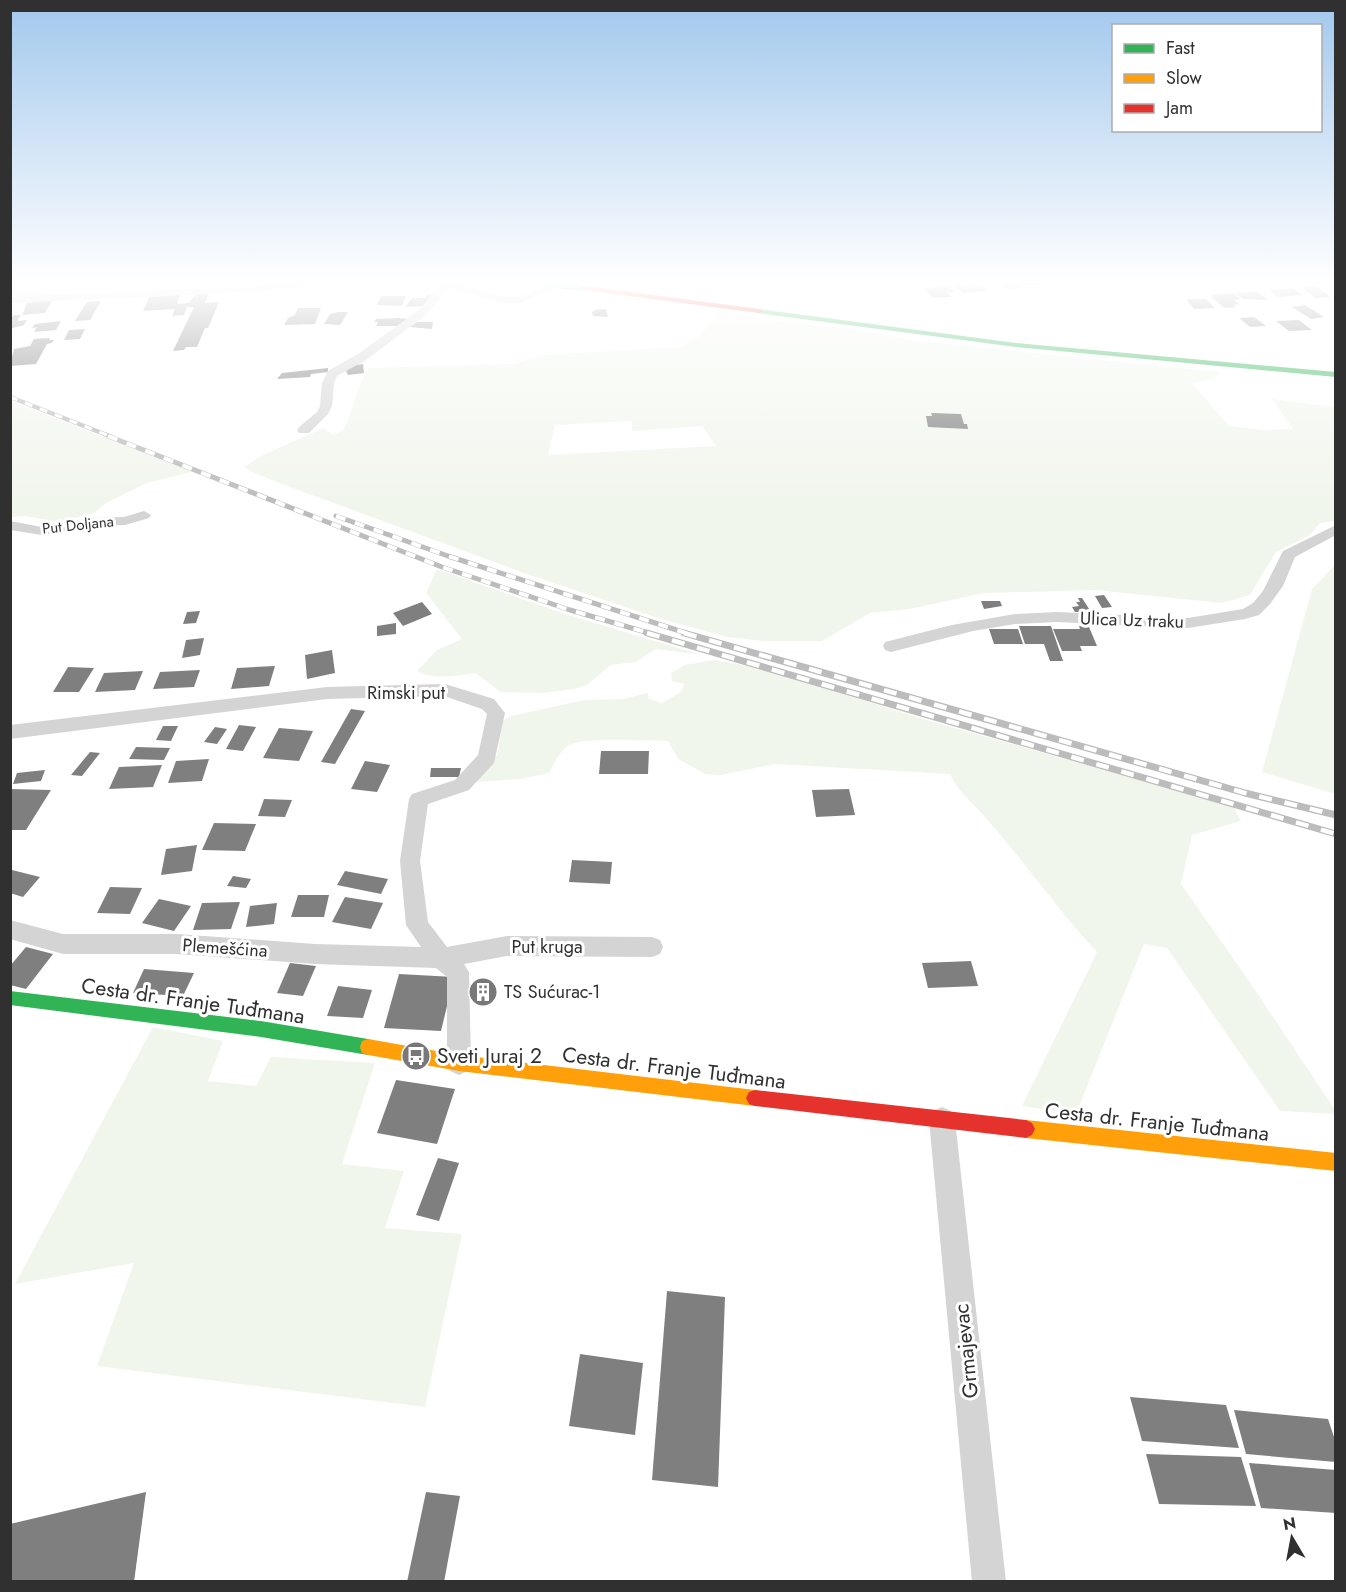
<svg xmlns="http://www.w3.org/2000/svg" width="1346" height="1592" font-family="Jost,sans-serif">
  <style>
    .green { fill: #f1f6ed; fill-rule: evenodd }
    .building { fill: #7f7f7f }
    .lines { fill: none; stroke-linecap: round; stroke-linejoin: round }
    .street { fill: #d4d4d4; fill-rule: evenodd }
    .fast { fill: #30b455; fill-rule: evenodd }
    .slow { fill: #ff9f0a; fill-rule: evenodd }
    .jam { fill: #e5322d; fill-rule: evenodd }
    .rail-far2-casing { stroke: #bcbcbc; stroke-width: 4.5 }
    .rail-far1-casing { stroke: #bcbcbc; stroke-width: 5 }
    .rail-casing { stroke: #bcbcbc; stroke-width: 7 }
    .rail-far2 { stroke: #fff; stroke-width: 3; stroke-dasharray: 8; stroke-linecap: butt }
    .rail-far1 { stroke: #fff; stroke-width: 4; stroke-dasharray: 10; stroke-linecap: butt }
    .rail { stroke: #fff; stroke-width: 4.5; stroke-dasharray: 13; stroke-linecap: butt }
    .fast-bridge { stroke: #30b455; stroke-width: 8 }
    .labels { text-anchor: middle; stroke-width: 6; stroke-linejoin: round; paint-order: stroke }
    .far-street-label { font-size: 15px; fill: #303030; stroke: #fff }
    .street-label { font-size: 18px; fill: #303030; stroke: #fff }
    .poi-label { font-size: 18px; fill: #303030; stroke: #fff; text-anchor: start }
    .near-street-label { font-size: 21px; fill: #303030; stroke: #fff }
    .near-poi-label { font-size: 21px; fill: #303030; stroke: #fff; text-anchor: start }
  </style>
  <rect width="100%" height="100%" fill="#fff"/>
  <g class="green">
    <path d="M11,280H304L11,298Z"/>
    <path d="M721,312L770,320L859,330L917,341L1219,372L1214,379L1192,383L1229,426L1264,430L1293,429L1272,399L1335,407V521L1320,523L1310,535L1276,552L1250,595L1222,603L1095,590L984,593L910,609L870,613L822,641H763L727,637L658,618L524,573L290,487L254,473L244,467L261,456L323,428L333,434L343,431C353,410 357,388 368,368L514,364L543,355L682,347L699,336ZM632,421V431L702,426L716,446L548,455L555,425Z"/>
    <path d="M11,401L14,402L192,472L147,483L106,503L94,513L60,522L24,516L11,517Z"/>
    <path d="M1335,565V794L1262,772L1312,589Z"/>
    <path d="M437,569L568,615L702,655L656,649L636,662L611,665L587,685L575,689L543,693L501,692L475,673C456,676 434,680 417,671L437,650L462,639L426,593Z"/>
    <path d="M715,660L768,670L926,720L1233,806L1241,821L1192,835L1181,884L1249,981L1335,1110V1114L1280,1111L1167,948L1144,944L1076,1114L1022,1106L1097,952C1057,909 1024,861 985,817C972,802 958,792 950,774L775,764L721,775L705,774L678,759L668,741C648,741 582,736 568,746C559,752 554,764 549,773L521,779L476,782L498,754L502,721L511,716L585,700L623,699L648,693L649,699L662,703L681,692L684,684L672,681L671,673L685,665Z"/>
    <path d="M153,1027L223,1041L208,1081L256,1086L271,1057L375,1063L342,1164L404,1171L385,1228L462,1234L425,1407L97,1366L134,1263L15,1284Z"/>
  </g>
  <g class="building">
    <path d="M1014,280L1021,288L1007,289L999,281Z"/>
    <path d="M1017,280H1037L1040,285H1023Z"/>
    <path d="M979,282L987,291L963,293L955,285Z"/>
    <path d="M949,286L955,292L948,293L951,297L933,298L924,288Z"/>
    <path d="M1316,286L1331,297L1316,298L1301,287Z"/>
    <path d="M1293,288L1302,295L1278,297L1269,290Z"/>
    <path d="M1256,291L1268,300L1243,299L1235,293Z"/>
    <path d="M209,293L205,303L219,302L208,328H205L197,347H186L184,350L173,351L194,307H187L184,315L172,316L175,309L143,311L149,297L180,295L177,304L189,303L196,294Z"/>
    <path d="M1233,293L1241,299L1234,300L1239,304L1233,305L1237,307L1225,308L1211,297H1213L1211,295Z"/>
    <path d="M427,295H434L425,306L405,307L412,298H426Z"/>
    <path d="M381,296H406L402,306L377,305Z"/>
    <path d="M53,299L45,313L22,315L27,303Z"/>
    <path d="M1186,299H1206L1215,308L1194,309Z"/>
    <path d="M101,301L90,320L75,321L87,302Z"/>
    <path d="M1305,305L1324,317L1311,319L1292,307Z"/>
    <path d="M298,308H321L315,324L284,325L288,318L295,315Z"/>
    <path d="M606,309L608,317L593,316L592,312L595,310Z"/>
    <path d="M338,312H348L340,325L324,324L330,314Z"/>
    <path d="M14,315H21L17,321L27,320L24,325L10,329V319Z"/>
    <path d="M1254,317L1266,326L1250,327L1239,318Z"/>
    <path d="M376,319L399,318L407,319L399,326H376L378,322H374Z"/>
    <path d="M1299,320L1312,330L1289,331L1276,321Z"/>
    <path d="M61,321L56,330L34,332L37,327L32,328L35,324Z"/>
    <path d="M417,322H433L432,329L410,327Z"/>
    <path d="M85,329L80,339L64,340L69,330Z"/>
    <path d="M50,338L49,340H54L52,343L47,344L36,364L10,366L14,349L30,346L34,339Z"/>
    <path d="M363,364L364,373L348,375L346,371L349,366Z"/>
    <path d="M328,368V372L311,374L310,377L277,379L282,373Z"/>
    <path d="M931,413L961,414L964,424H967L968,429L928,427L926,416H932Z"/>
    <path d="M1104,595L1112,607L1102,608L1095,596Z"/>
    <path d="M1078,598H1082L1093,615L1085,616L1083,612H1075L1072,607L1079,606L1076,602H1080Z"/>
    <path d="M981,601H1000L1002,606L984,609Z"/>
    <path d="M422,602L432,614L403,626L393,613Z"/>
    <path d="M200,611L196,623L183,624L187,612Z"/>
    <path d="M396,623V634L377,636V626Z"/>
    <path d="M1019,626H1051L1063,661H1050L1044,644H1025Z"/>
    <path d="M1079,626L1089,627L1097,646H1080L1082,651H1062L1053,629H1080Z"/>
    <path d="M989,629H1018L1023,644H994Z"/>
    <path d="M204,638L200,655L182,658L186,640Z"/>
    <path d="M332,650L335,673L307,679L305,655Z"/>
    <path d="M275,666L269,686L231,689L237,668Z"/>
    <path d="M68,667L94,668L79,692H53Z"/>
    <path d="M200,670L194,687L153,689L160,672Z"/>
    <path d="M143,671L135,690L95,692L104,673Z"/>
    <path d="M351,709L365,711L335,764L321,762Z"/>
    <path d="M239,725L256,727L243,751L226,749Z"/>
    <path d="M163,726H178L171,741L156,740Z"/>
    <path d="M215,727L227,729L217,744L204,742Z"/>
    <path d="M279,728L313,731L299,761L263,758Z"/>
    <path d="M136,747L170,748L164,760L129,759Z"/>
    <path d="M601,751H649L648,774H599Z"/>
    <path d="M90,752L100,753L82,776L71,775Z"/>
    <path d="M209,759L202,781L168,783L176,761Z"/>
    <path d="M365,761L390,765L377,792L351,789Z"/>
    <path d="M162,765L153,787L109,789L119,767Z"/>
    <path d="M431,768H461L459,777H430Z"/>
    <path d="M45,770L41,781L13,784L17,773Z"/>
    <path d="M10,789L51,790L26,830H10Z"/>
    <path d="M849,789L855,815L816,817L812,790Z"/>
    <path d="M264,799L292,800L285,817L258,816Z"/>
    <path d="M214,823L256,824L245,851L202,850Z"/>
    <path d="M197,845L192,871L161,875L166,849Z"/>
    <path d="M572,860L612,862L610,884L569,882Z"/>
    <path d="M12,870L40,877L23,897L10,893Z"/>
    <path d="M345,871L388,879L381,894L337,885Z"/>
    <path d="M233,876L251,879L246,888L227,886Z"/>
    <path d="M110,887L142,888L130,914L97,913Z"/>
    <path d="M298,895H329L324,917H291Z"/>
    <path d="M345,897L383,903L371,929L332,922Z"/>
    <path d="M159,899L191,906L174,931L142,923Z"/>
    <path d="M240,902L231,929L193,930L202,903Z"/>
    <path d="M277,903L274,924L246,927L250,906Z"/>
    <path d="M26,947L53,954L26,989L10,985V966Z"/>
    <path d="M971,961L978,986L928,988L922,963Z"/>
    <path d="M290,963L316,966L303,996L277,993Z"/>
    <path d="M144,969L194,973L183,996L133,993Z"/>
    <path d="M399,974L454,977L441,1031L384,1028Z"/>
    <path d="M338,986L372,990L363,1018L327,1016Z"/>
    <path d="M479,986L491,990L486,999L474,995Z"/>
    <path d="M396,1080L455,1089L437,1144L377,1133Z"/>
    <path d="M438,1158L459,1163L439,1221L416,1215Z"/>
    <path d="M667,1291L725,1297L718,1487L652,1480Z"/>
    <path d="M580,1354L643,1363L635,1435L569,1426Z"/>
    <path d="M1130,1397L1226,1405L1239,1448L1142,1441Z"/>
    <path d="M1234,1410L1328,1419L1336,1443V1462L1246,1454Z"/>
    <path d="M1146,1454L1241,1457L1256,1506L1159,1504Z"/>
    <path d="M1249,1463L1336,1470V1513L1261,1508Z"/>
    <path d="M146,1492L134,1582H10V1524Z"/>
    <path d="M426,1492L460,1496L444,1582H407Z"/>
  </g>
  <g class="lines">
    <g class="street">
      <path d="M302,280H332L327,283L267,291L10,303V297L267,285Z"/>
      <path d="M429,280H448L504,297H518L564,280L574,282L519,303H504L449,288L427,314L366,360L337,376L334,383L332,406L328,414L309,433H299L297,430L299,427L317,412L320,406L322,383L328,371L358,354L419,310L440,285Z"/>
      <path d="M144,511L151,515L149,518L125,525L93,526L42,535L10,530V521L42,527L93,518L124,517Z"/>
      <path d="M1336,525V535L1295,557L1283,586L1270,604L1259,615L1245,619L1188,628L1057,622L1015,624L973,631L891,652L885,650L883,646L885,642L952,625L1015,614L1057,612L1188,618L1243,609L1253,603L1263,591L1283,551Z"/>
      <path d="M445,684L494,699L505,713L494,763L469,790L428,804L420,861L428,922L447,947L507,936L652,937L660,940L663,947L660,954L652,957L507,956L464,964L469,972L471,1063L468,1071L459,1075L450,1071L447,1063V977L436,968L315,964L177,954H63L10,939V920L63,934H177L315,944L421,947L406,925L400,861L409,799L412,794L455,780L478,755L487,714L482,709L444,696L327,699L10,739V725L327,687Z"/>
      <path d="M942,1107L951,1111L955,1120L1006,1582H972L929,1120L933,1111Z"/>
    </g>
    <g class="fast">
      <path d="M759,309L1016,343L1336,372V377L1016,347L756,313L755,311Z"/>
      <path d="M10,991L261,1021L368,1039L374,1041L376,1047L374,1053L368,1055L261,1037L10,1005Z"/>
    </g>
    <g class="slow">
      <path d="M368,1039L459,1055L755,1090L761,1092L764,1098L761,1104L755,1106L459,1071L368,1055L362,1053L360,1047L362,1041Z"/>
      <path d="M1026,1120L1336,1153V1171L1026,1138L1020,1135L1017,1129L1020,1123Z"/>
    </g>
    <g class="jam">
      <path d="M578,285L759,309L763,311L759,313L575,289V285Z"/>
      <path d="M755,1090L1026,1120L1032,1123L1035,1129L1032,1135L1026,1138L755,1106L749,1104L746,1098L749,1092Z"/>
    </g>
    <g class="rail-far2-casing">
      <path id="rail-far2" d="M10,397L112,437"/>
    </g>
    <g class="rail-far1-casing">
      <g id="rail-far1">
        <path d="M108,436L442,567L570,610L652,634"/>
        <path d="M336,516L448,556L689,634"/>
      </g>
    </g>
    <g class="rail-casing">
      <g id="rail">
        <path d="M647,633L1336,834"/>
        <path d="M684,633L1245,793L1336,815"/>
      </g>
    </g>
    <use href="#rail-far2" class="rail-far2"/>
    <use href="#rail-far1" class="rail-far1"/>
    <use href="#rail" class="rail"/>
    <path class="fast-bridge" d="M547,282L578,287"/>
  </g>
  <linearGradient id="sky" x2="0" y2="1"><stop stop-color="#a2c8ed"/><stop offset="0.56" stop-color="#fff"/><stop offset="1" stop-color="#fff" stop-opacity="0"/></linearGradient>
  <rect width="1346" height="503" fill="url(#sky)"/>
  <defs>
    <g id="building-disc" transform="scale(1.5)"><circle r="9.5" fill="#787878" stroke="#fff"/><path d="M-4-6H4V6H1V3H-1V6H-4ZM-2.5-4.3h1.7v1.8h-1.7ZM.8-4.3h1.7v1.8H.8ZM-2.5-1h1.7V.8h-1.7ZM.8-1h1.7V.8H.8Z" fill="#fff"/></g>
    <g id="bus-disc" transform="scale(1.5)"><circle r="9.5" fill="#787878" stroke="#fff"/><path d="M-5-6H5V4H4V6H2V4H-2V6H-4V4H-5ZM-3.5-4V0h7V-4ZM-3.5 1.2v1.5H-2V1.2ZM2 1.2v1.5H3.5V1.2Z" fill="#fff"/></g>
  </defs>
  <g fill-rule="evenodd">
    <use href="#building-disc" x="483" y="992"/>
    <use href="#bus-disc" x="416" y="1056"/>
  </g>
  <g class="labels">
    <g class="far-street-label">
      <text transform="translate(78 525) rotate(-6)" y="5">Put Doljana</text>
    </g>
    <g class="street-label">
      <text transform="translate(1132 620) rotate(2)" y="6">Ulica Uz traku</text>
      <text x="406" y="699">Rimski put</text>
      <text x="547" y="953">Put kruga</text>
      <text transform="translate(225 948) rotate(4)" y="6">Plemešćina</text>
    </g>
    <g class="poi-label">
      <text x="504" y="998">TS Sućurac-1</text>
    </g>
    <g class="near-street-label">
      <text transform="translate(193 1001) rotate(8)" y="7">Cesta dr. Franje Tuđmana</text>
      <text transform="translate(674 1068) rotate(7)" y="7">Cesta dr. Franje Tuđmana</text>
      <text transform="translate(1157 1122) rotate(6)" y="7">Cesta dr. Franje Tuđmana</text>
      <text transform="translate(966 1351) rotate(-96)" y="7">Grmajevac</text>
    </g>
    <g class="near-poi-label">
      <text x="437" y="1063">Sveti Juraj 2</text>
    </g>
  </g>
  <rect width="1346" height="1592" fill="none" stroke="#303030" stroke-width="24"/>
  <rect x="1112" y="24" width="210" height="108" fill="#ffffff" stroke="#acacac" stroke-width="1.5"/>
  <rect x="1124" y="44" width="30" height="9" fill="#30b455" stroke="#acacac" stroke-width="1.5"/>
  <text x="1166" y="54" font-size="18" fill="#303030">Fast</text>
  <rect x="1124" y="74" width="30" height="9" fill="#ff9f0a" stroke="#acacac" stroke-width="1.5"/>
  <text x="1166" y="84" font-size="18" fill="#303030">Slow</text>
  <rect x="1124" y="104" width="30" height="9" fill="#e5322d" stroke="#acacac" stroke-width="1.5"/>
  <text x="1166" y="114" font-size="18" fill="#303030">Jam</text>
  <g transform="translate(1292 1538) rotate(350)" stroke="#ffffff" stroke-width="4.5" paint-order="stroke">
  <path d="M0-4.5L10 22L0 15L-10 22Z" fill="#303030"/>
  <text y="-9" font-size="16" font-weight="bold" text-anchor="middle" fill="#303030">N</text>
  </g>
</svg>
